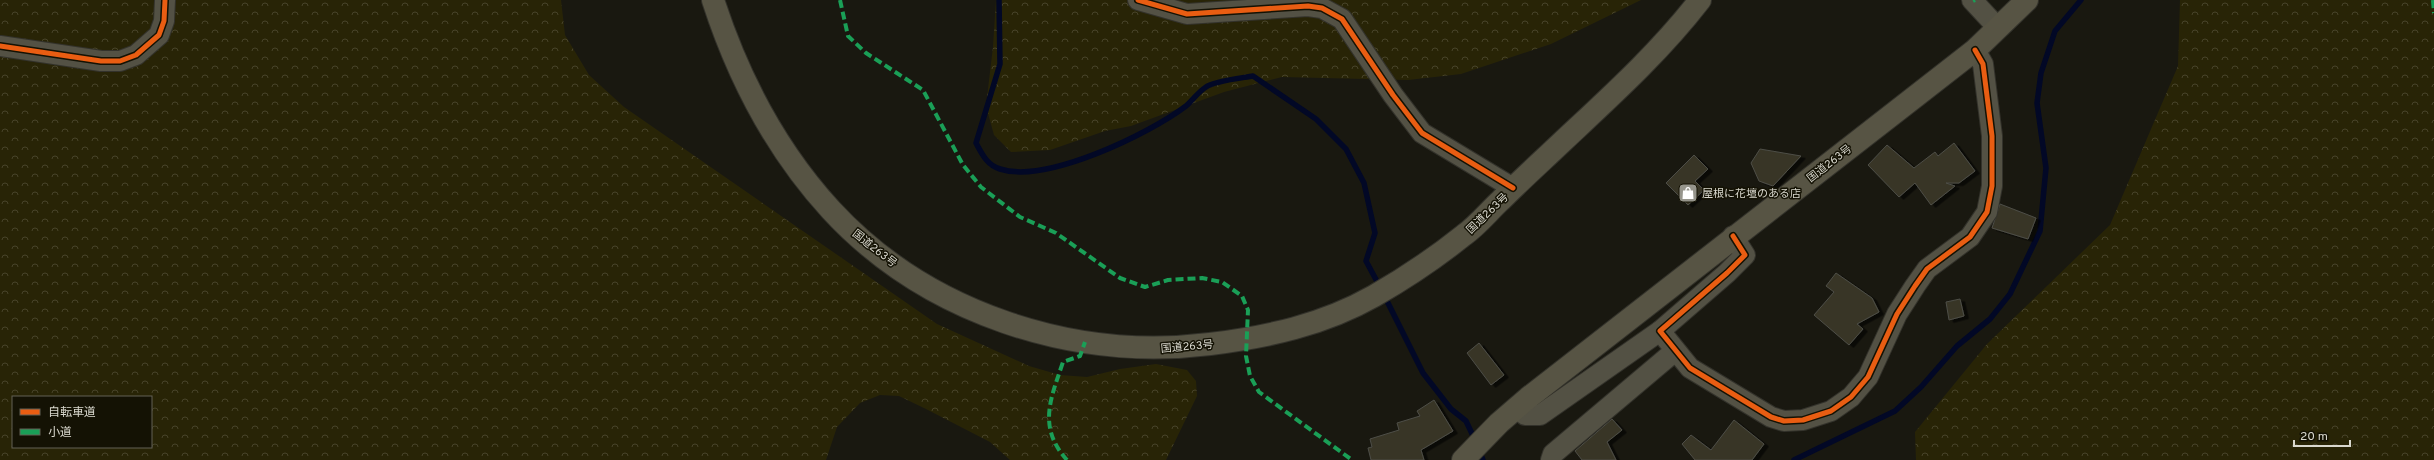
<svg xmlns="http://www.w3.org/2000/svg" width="2434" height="460" font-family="Overpass,'Noto Sans JP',sans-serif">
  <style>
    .forest { fill: url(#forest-crowns); fill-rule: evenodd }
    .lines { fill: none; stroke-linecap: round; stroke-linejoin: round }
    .stream { stroke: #020826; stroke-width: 5.5 }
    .building { fill: #373527; stroke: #4e4e47; filter: url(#shadow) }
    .minor-casing { stroke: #33322b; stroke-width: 22 }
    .trunk-casing { stroke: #33322b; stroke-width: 24 }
    .minor { stroke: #535144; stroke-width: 20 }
    .trunk { stroke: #575444; stroke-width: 22 }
    .quiet { stroke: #1a9f57; stroke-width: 4; stroke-dasharray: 8 4; stroke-linecap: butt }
    .cycleway-casing { stroke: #141204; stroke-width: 8 }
    .cycleway { stroke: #e95d12; stroke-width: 5 }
    .labels { text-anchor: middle; stroke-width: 3; stroke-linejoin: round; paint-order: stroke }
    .street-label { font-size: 11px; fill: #d9d8ce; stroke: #141204 }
    .poi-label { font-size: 11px; fill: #d9d8ce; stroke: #141204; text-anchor: start }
  </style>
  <defs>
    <pattern id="forest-crowns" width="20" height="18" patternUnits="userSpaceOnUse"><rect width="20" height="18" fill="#282406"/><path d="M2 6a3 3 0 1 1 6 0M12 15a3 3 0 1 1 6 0" fill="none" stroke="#474329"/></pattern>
    <filter id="shadow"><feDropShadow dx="4.5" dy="2.5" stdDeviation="0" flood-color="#0009"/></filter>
  </defs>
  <rect width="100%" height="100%" fill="#191810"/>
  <g class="forest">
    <path d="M0,0H561L565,35L589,75L624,107L937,324L1029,366L1060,375L1087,377L1120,369L1156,364L1187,370L1196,381L1197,396L1166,460H1010L990,442L926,409L899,396L880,395L860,403L837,427L826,460H0ZM13,397H151V447H13Z"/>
    <path d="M996,0H1641L1551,44L1461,74L1408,80L1282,77L1224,92L1131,126L1105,131L1050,150L1011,152L994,135L986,106L993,47Z"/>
    <path d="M2180,0H2434V460H1916L1915,432L1987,344L2110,225L2178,66Z"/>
  </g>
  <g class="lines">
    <g class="stream">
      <path d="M999,0L1000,64L976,143C982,154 987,165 1000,169C1046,184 1149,134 1186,106C1193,100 1198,92 1206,87C1214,81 1242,78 1253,76L1316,119L1346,149L1364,183L1375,233L1366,261L1380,287"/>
      <path d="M1384,295L1423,373L1451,409L1466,421L1475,440"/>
      <path d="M1479,450L1483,460"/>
      <path d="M1794,460L1895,411L1921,387L1957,346L1990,319L2010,294L2040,231L2046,168L2037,103L2041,73L2055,31L2081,0"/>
    </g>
  </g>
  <g class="building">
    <path d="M1954,143L1975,171L1959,183H1946L1955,186L1931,205L1915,183L1899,197L1868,165L1887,145L1914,168L1935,152L1938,156Z"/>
    <path d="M1760,149L1801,156L1773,186L1759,181L1751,163Z"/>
    <path d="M1694,155L1708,169L1695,181L1704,190L1688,205L1666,183Z"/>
    <path d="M2000,204L2036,218L2028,239L1992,228Z"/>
    <path d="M1836,273L1872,298L1879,312L1857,324L1863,329L1849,345L1814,315L1834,292L1826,286Z"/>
    <path d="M1960,299L1964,316L1949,320L1946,302Z"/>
    <path d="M1479,343L1504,375L1491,385L1467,353Z"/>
    <path d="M1434,400L1453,431L1421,450L1424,460H1371L1368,448L1372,447L1370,439L1399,430L1397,423L1420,416L1417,411Z"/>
    <path d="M1612,419L1622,430L1607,442L1616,460H1582L1575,451Z"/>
    <path d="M1734,420L1764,444L1752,460H1695L1682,444L1691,435L1711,450Z"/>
  </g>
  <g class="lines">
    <g class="minor-casing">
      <g id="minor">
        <path d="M1138,0L1187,14L1308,6L1322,8L1342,19L1393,95L1422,133L1513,188"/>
        <path d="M1972,0L1998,28"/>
        <path d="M0,46L101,61H120L136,55L159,35L164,21L165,0"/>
        <path d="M1733,236L1745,255L1727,273L1660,331L1690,368L1771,417L1784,421L1803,420L1831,411L1851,397L1868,377L1897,314L1915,286L1927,269L1970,237L1987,212L1992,186V136L1983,64L1975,50"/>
        <path d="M1517,407L1525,415H1540L1660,331"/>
        <path d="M1551,460L1553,454L1675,351"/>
      </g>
    </g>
    <g class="trunk-casing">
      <g id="trunk">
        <path d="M713,0C738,77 776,150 831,210C926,313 1073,361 1210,344C1267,337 1323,325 1374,296C1402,280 1439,255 1464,235C1478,225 1489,211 1501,200C1521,180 1542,161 1562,142C1610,97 1659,53 1700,0"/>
        <path d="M1463,460L1499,423L1528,398L1916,96L1975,50L2027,0"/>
      </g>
    </g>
    <use href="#minor" class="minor"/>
    <use href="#trunk" class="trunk"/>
    <g class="quiet">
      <path d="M840,0L848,36L866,53L923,90L963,165L981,187L1020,217L1056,233L1120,278L1145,287L1168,280L1202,278L1222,282L1242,296L1248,310L1246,356L1250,376L1259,392L1352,460"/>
      <path d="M2433,0L2434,13"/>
      <path d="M1973,1L1975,0"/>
      <path d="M1067,460C1037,427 1051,398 1063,362L1080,356L1085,342"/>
    </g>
    <g class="cycleway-casing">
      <g id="cycleway">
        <path d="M1138,0L1187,14L1308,6L1322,8L1342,19L1393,95L1422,133L1513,188"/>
        <path d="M0,46L101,61H120L136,55L159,35L164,21L165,0"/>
        <path d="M1733,236L1745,255L1727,273L1660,331L1690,368L1771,417L1784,421L1803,420L1831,411L1851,397L1868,377L1897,314L1915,286L1927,269L1970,237L1987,212L1992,186V136L1983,64L1975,50"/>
      </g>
    </g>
    <use href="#cycleway" class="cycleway"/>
  </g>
  <defs>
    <g id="shop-square" transform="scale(1)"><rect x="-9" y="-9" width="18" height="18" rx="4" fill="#96958c" stroke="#141204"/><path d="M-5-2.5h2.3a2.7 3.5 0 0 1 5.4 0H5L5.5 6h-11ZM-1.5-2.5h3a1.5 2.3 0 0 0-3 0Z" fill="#fff"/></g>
  </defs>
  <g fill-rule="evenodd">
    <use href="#shop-square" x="1688" y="193"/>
  </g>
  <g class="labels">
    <g class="street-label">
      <text transform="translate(1829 163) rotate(-38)" y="4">国道263号</text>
      <text transform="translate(1487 213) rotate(-44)" y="4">国道263号</text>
      <text transform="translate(875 248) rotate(38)" y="4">国道263号</text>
      <text transform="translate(1187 346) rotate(-5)" y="4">国道263号</text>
    </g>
    <g class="poi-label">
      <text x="1702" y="197">屋根に花壇のある店</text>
    </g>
  </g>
  <rect x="12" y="396" width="140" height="52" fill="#141204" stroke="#636155"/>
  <rect x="20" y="409" width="20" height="6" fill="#e95d12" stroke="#636155"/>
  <text x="48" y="416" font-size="12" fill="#d9d8ce">自転車道</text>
  <rect x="20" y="429" width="20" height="6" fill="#1a9f57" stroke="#636155"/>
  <text x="48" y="436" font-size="12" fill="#d9d8ce">小道</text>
  <path d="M2294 440v6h56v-6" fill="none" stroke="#d9d8ce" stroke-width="2"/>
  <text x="2300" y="440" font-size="12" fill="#d9d8ce" stroke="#141204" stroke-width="3" paint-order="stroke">20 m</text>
</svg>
